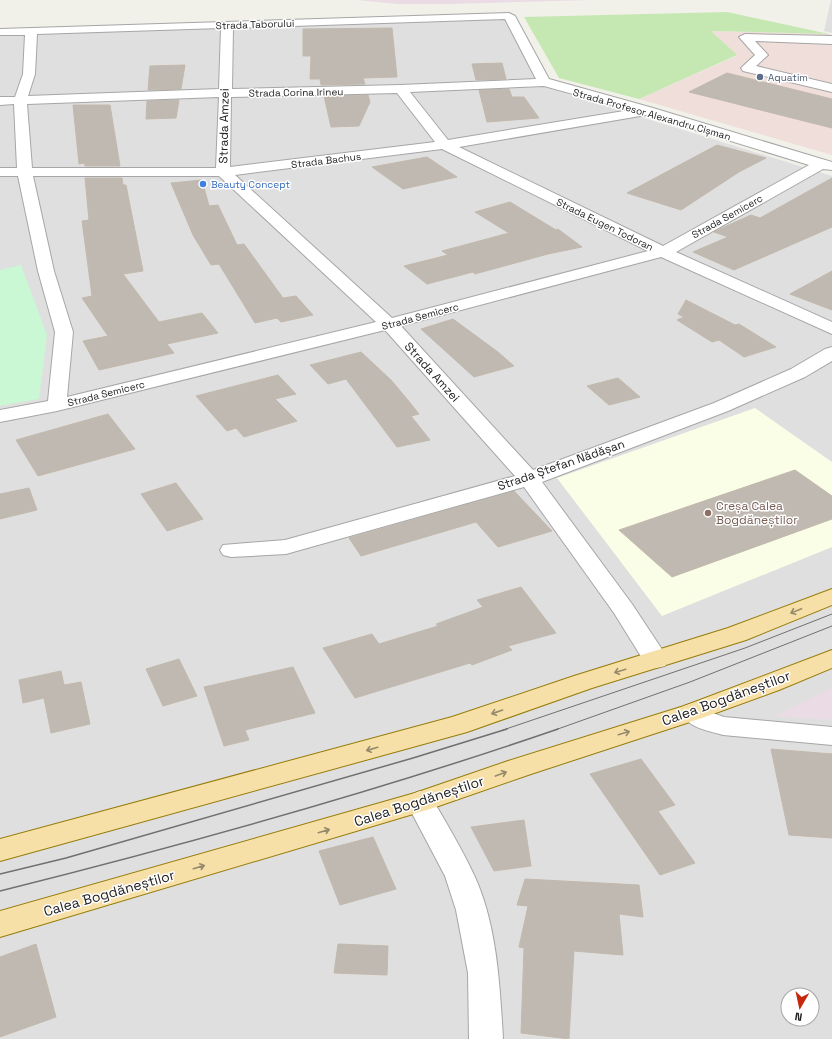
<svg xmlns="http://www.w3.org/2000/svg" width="832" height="1039" font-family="'Space Grotesk',sans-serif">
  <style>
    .residential { fill: #e0dfdf; fill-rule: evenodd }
    .commercial { fill: #f0deda }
    .industrial { fill: #eadbe5 }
    .education { fill: #fafee6 }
    .grass { fill: #c5e8b3 }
    .park { fill: #caf7d4 }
    .building { fill: #bfb9b2; stroke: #c2b9ac }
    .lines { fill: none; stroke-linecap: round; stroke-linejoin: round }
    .minor-casing { stroke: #a6a6a6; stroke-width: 2 }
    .major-casing { stroke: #967c09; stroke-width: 2 }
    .minor { fill: #fff; fill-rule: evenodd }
    .major { fill: #f7e0a8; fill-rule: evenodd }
    .tram-far1 { stroke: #707070; stroke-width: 1 }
    .tram { stroke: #707070; stroke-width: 1.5 }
    .oneway { stroke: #978a6c }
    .service-dot { fill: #5c6f8a; stroke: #fff; stroke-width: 1.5 }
    .shop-dot { fill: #3f7fe0; stroke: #fff; stroke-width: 1.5 }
    .education-dot { fill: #8d6e63; stroke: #fff; stroke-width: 1.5 }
    .labels { text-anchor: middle; stroke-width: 3; stroke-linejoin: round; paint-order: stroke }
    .far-street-label { font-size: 10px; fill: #222; stroke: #fff }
    .far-service-label { font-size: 10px; fill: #4e5e75; stroke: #fff; text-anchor: start }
    .far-shop-label { font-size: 10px; fill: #366cbe; stroke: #fff; text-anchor: start }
    .street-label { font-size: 12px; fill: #222; stroke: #fff }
    .education-label { font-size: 12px; fill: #785e54; stroke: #fff; text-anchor: start }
    .near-street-label { font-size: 14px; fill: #222; stroke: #fff }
  </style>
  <rect width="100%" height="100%" fill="#f1f0e9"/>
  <g class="residential">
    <path d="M831,0H832V33L824,31Z"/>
    <path d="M507,19L541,86L832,176V1039H0V34ZM788,995H812V1019H788Z"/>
  </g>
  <path class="commercial" d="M711,31L829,34L830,43L832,44V155L639,99L736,56Z"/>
  <g class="industrial">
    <path d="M357,0H589L450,4H398Z"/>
    <path d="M832,688V720L775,716Z"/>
  </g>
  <path class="education" d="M755,408L832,462V547L662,616L557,478Z"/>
  <path class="grass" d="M727,12L829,34L711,31L737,55L639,99L559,78L524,17Z"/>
  <path class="park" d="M21,265L47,335L39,399L0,406V270Z"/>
  <g class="building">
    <path d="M392,28L397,77L363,78L365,84L321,85L320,79H310L311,56H303V29Z"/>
    <path d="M502,63L506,79L476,80L472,64Z"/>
    <path d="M185,65L181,89L148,90L150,66Z"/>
    <path d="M727,73L832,99V128L689,92Z"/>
    <path d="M509,89L512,97H524L539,118L487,122L479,90Z"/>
    <path d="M368,95L370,102L359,126L331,127L324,96Z"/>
    <path d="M179,100L176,118L146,119L147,101Z"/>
    <path d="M73,105H110L120,166H85L84,163L79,164Z"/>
    <path d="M717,145L766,158L739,172L681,210L627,193Z"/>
    <path d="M427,157L457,177L403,189L372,167Z"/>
    <path d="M85,178H122L123,185H126L143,271L123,274L159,322L202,313L218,333L167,344L174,353L99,370L83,341L108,336L82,298L92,296L82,221L89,220Z"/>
    <path d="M832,178V227L734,270L693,252L728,237L714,232L722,228L751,215L760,218Z"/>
    <path d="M202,180L209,206L218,205L237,245L244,244L283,298L296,296L313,315L281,322L277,318L255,323L219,264L211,265L193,235L171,183Z"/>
    <path d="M510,202L556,230L558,229L582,247L548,254L475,274L473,272L427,284L404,266L448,255L442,251L509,233L475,212Z"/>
    <path d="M832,271V310L790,294Z"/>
    <path d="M686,300L735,325L739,324L776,347L744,357L719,340L712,342L677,320L684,317L678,314Z"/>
    <path d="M453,319L498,352L514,366L474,377L421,329Z"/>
    <path d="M361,352L391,380L407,399L419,414L411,416L430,440L397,447L346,379L328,384L310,365Z"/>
    <path d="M278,375L296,394L275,399L297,421L244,437L236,428L227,431L196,396Z"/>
    <path d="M618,378L640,397L609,405L587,386Z"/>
    <path d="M108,414L135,449L38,476L16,440Z"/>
    <path d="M795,470L832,496V519L672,577L619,530Z"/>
    <path d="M176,483L203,519L167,531L141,494Z"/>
    <path d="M29,488L37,510L0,519V494Z"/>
    <path d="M514,491L552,531L498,547L476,522L361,556L349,538Z"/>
    <path d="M521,587L556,633L508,646L512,650L472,665L470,663L355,698L323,648L372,634L379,644L438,626L436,624L483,607L477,600Z"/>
    <path d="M179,659L197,696L163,706L146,669Z"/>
    <path d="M293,667L315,713L245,730L249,740L224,746L204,687Z"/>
    <path d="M61,671L64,685L81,682L90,724L51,733L44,698L23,703L19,680Z"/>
    <path d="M771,749L832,754V838L789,835Z"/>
    <path d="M641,759L675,805L658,811L695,863L660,875L590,774Z"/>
    <path d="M524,820L531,866L494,871L471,827Z"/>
    <path d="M373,837L396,889L340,905L319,851Z"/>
    <path d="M525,879L639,885L643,917L619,914L623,955L574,951L569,1039L521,1033L524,948L519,947L528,906L517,905Z"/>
    <path d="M36,944L56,1017L0,1037V957Z"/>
    <path d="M338,944L388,946L387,975L334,973Z"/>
  </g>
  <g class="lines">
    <g class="minor-casing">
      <g id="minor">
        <path d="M509,13L515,16L549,79L653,108L832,162V170L823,169L676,252L832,322V334L661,257L401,326L533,470L714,403L791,369L825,349L832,347V361L805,377L728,411L542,482L632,604L669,660L665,666L656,668L647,666L614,613L524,487L286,554L231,557L223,555L220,550L223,545L285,540L515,476L385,330L57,411L0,422V410L48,401L55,332L38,271L18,176H0V168H17L14,104L0,105V97H15L23,74L25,35H0V29ZM505,19L536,79L401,85L232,89L233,28ZM221,28L219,89L28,96L35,74L37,34ZM544,86L630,110L448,140L410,92ZM397,93L435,142L230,167L231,97ZM219,97L216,168H32L27,104ZM646,115L809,165L663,246L459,147ZM442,149L648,251L392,318L235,175ZM33,176H219L376,322L67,397L73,332L54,271Z"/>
        <path d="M745,34L832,36V44L755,41L768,55L756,66L832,84V92L743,71L741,68L755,55L739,37Z"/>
        <path d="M693,703L702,706L710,712L724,717L832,727V745L723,735C706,730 689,728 680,712L684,706Z"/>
        <path d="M420,791L430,795C445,821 461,847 474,875C497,924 500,986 503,1039H469L468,973L456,910L445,876L406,802L410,795Z"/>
      </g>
    </g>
    <g class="major-casing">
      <g id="major">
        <path d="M832,589V605L746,640L592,688L467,732L0,861V839L452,717L574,676L728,628Z"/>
        <path d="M832,650V668L779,690L702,718L528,775L430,809L0,937V911L415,793L508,761L684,706Z"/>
      </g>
    </g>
    <use href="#minor" class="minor"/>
    <use href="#major" class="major"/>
    <g class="tram-far1">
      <path d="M503,730L745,648L832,614"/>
      <path d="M555,730L690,682L832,626"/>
    </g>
    <g class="tram">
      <path d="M0,874L66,858L413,758L507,729"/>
      <path d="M0,891C188,844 375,792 558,729"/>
    </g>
  </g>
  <defs><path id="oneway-shaft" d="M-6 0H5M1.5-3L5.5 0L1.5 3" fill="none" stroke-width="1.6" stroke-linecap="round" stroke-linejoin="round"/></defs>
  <g class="oneway">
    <use href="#oneway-shaft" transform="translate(796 611) rotate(158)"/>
    <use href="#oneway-shaft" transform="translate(620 671) rotate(163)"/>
    <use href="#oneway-shaft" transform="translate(497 712) rotate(161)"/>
    <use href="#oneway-shaft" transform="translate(624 733) rotate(-17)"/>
    <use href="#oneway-shaft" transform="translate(372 749) rotate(164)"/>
    <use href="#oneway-shaft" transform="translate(501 774) rotate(-20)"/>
    <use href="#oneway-shaft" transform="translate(324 831) rotate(-16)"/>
    <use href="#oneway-shaft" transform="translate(199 867) rotate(-16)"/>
  </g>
  <circle class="service-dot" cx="760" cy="77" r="4"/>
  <circle class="shop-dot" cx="203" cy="184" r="4"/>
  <circle class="education-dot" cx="708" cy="513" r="4"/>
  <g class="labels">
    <g class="far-street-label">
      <text transform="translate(255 24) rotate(-2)" y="4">Strada Taborului</text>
      <text transform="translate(296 92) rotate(-1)" y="4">Strada Corina Irineu</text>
      <text transform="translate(652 114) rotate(16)" y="4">Strada Profesor Alexandru Cișman</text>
      <text transform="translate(326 160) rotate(-7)" y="4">Strada Bachus</text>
      <text transform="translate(727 216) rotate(-29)" y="4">Strada Semicerc</text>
      <text transform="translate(605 224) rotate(26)" y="4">Strada Eugen Todoran</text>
      <text transform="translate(420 316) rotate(-15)" y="4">Strada Semicerc</text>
      <text transform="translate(106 393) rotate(-14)" y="4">Strada Semicerc</text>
    </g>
    <g class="far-service-label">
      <text x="768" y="81">Aquatim</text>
    </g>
    <g class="far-shop-label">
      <text x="211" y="188">Beauty Concept</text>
    </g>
    <g class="street-label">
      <text transform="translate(224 126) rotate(-89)" y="4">Strada Amzei</text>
      <text transform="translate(432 372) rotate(48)" y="4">Strada Amzei</text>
      <text transform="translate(561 465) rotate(-19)" y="4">Strada Ștefan Nădășan</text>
    </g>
    <g class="education-label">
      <text x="716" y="510">Creșa Calea<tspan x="716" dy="14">Bogdăneștilor</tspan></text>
    </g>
    <g class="near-street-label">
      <text transform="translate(726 698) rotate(-20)" y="5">Calea Bogdăneștilor</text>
      <text transform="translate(419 801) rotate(-18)" y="5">Calea Bogdăneștilor</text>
      <text transform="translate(109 893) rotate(-16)" y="5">Calea Bogdăneștilor</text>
    </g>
  </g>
  <g transform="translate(800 1007) rotate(189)"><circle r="19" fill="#ffffff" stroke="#a7a7a7"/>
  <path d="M0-3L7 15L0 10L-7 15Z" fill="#c7270c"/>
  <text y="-6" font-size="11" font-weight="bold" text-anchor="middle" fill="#222222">N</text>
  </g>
</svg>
